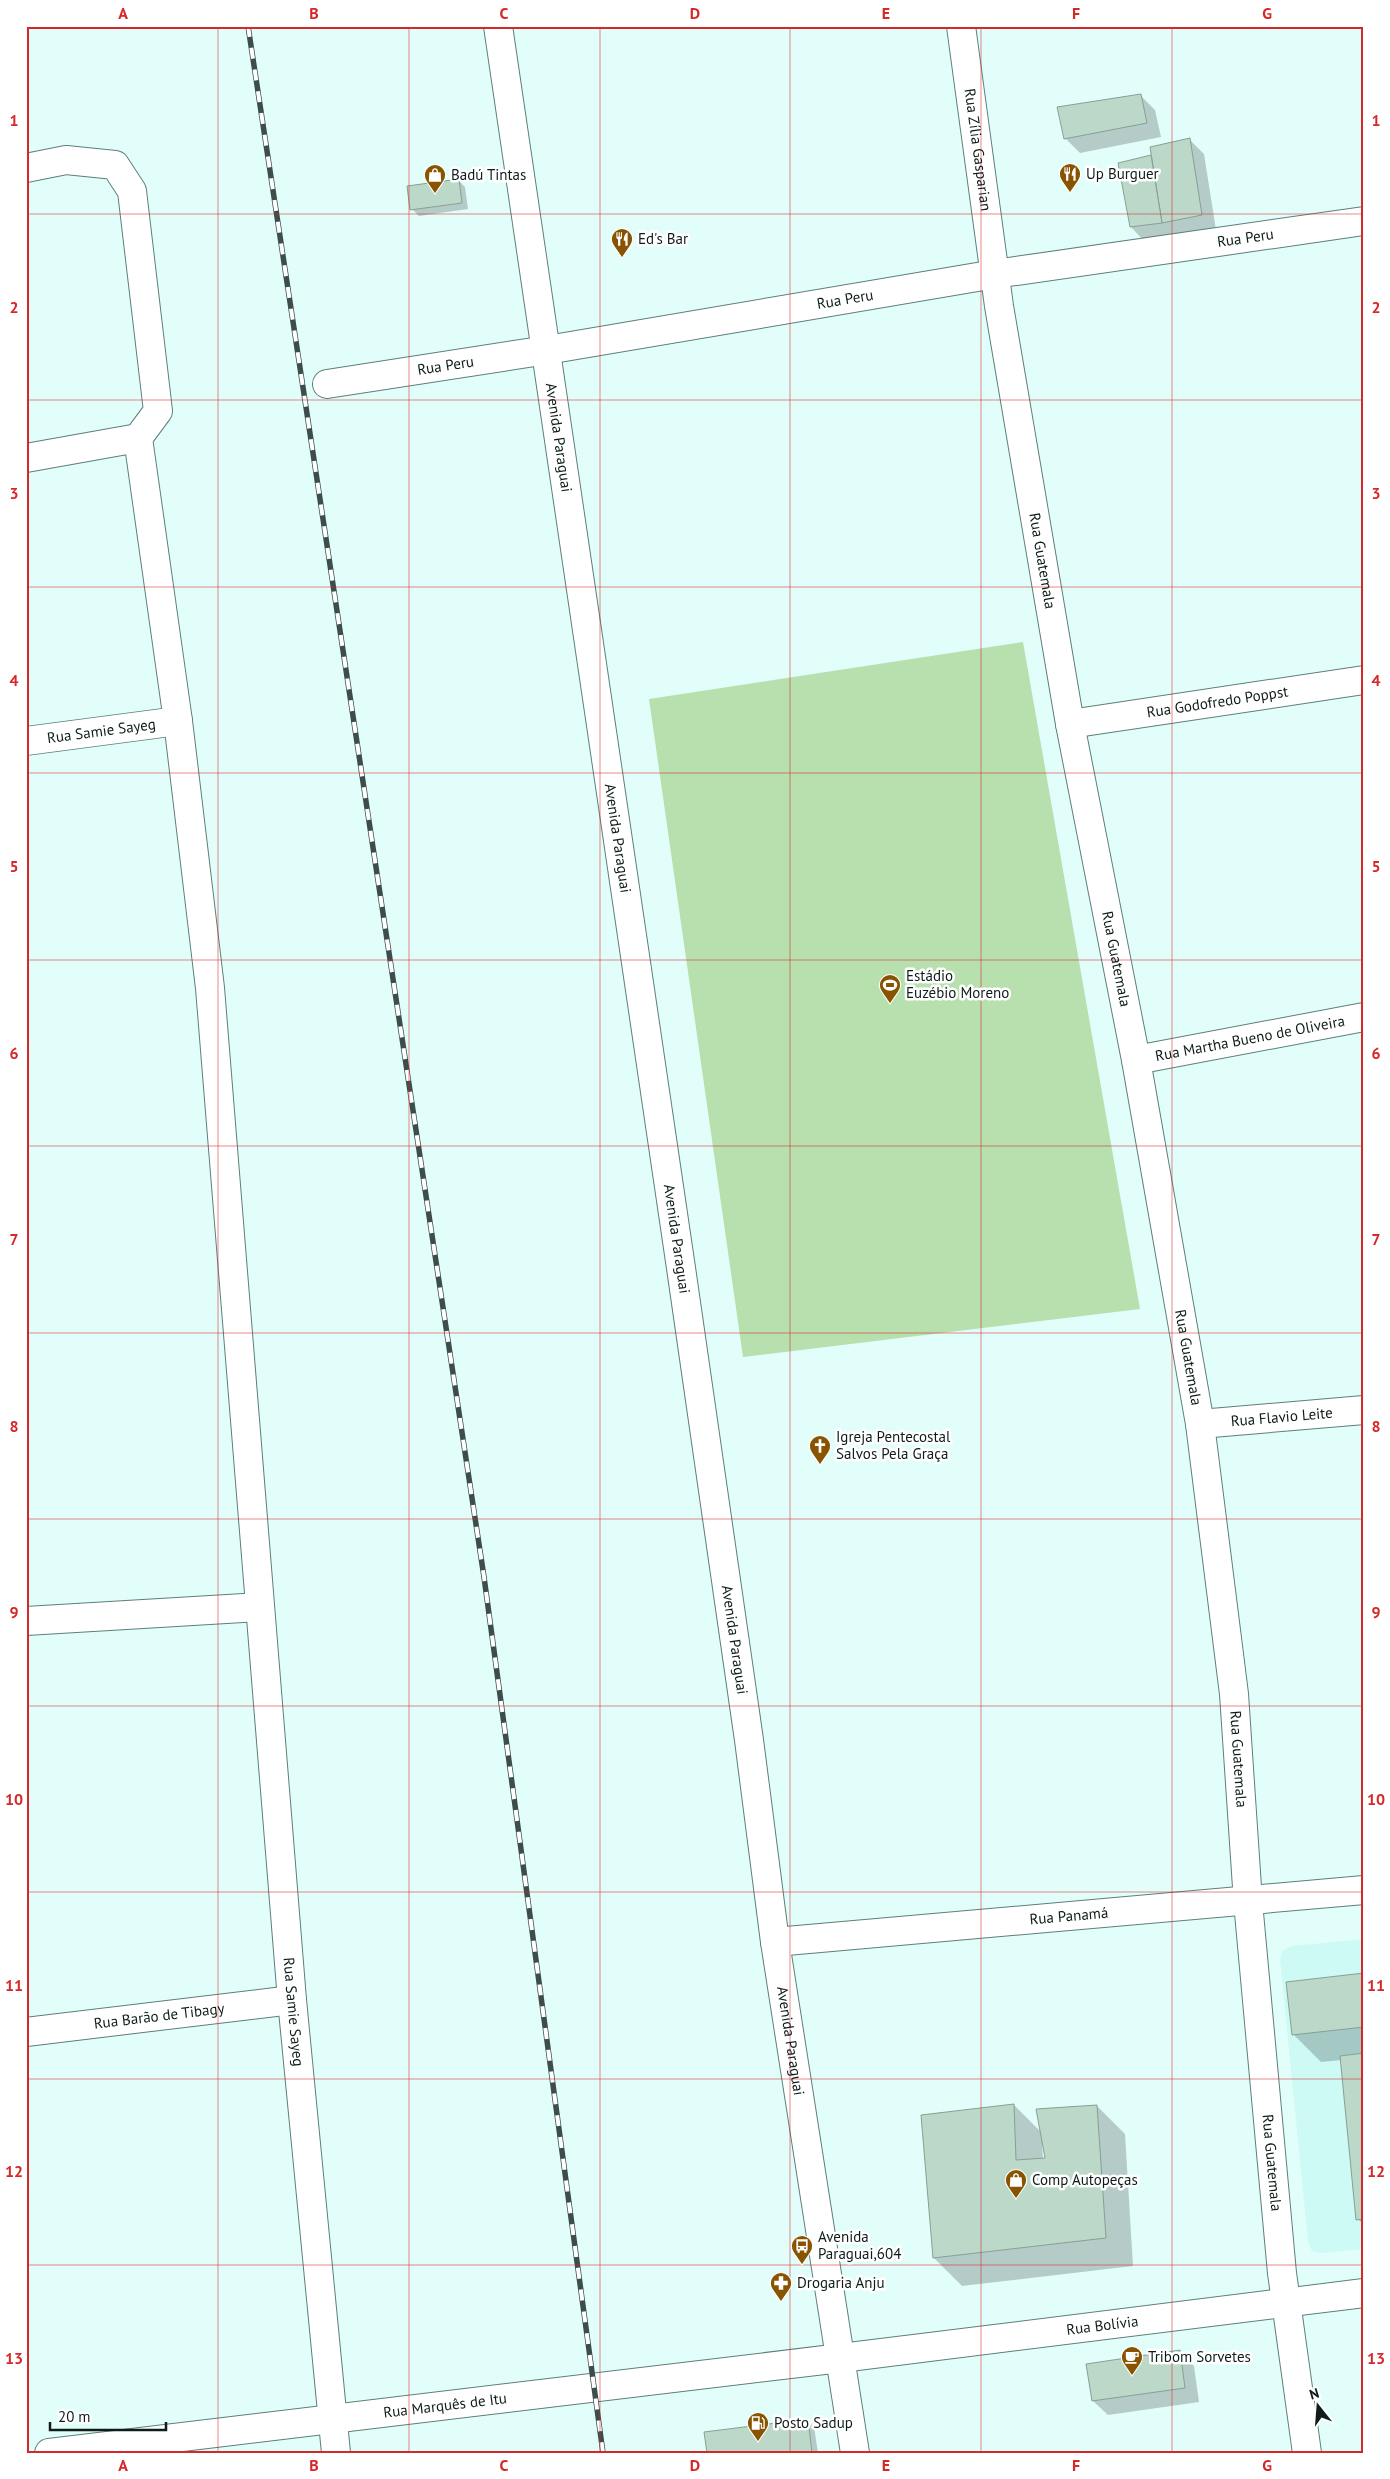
<svg xmlns="http://www.w3.org/2000/svg" width="1390" height="2479" font-family="'PT Sans',sans-serif">
  <style>
    .built { fill: #cdfaf5 }
    .pitch { fill: #b8e0af }
    .shadow { fill: #0003; fill-rule: evenodd }
    .building { fill: #bbd8c9; stroke: #86a193 }
    .lines { fill: none; stroke-linecap: round; stroke-linejoin: round }
    .minor-casing { stroke: #5e7e7b; stroke-width: 30 }
    .minor { stroke: #fff; stroke-width: 28 }
    .rail-casing { stroke: #3d4d4b; stroke-width: 5.5 }
    .rail { stroke: #fff; stroke-width: 4; stroke-dasharray: 11; stroke-linecap: butt }
    .grid { fill: none; stroke: #d62828; stroke-width: 1; stroke-opacity: 0.55 }
    .labels { text-anchor: middle; stroke-width: 5; stroke-linejoin: round; paint-order: stroke }
    .street-label { font-size: 15px; fill: #0f1c1a; stroke: #fff }
    .poi-label { font-size: 15px; fill: #0f1c1a; stroke: #fff; text-anchor: start }
    .neatline { fill: none; stroke: #d62828; stroke-width: 2 }
    .grid-label { font-size: 16px; text-anchor: middle; font-weight: bold; fill: #d62828 }
  </style>
  <rect width="100%" height="100%" fill="#e2fefa"/>
  <path class="built" d="M1364,1939V2249L1321,2253L1312,2251L1308,2242L1280,1959L1283,1950L1292,1946Z"/>
  <path class="pitch" d="M1023,642L1140,1309L743,1357L649,699Z"/>
  <g class="shadow">
    <path d="M1140,95L1155,110L1161,137L1080,153L1065,138Z"/>
    <path d="M1189,139L1204,154L1216,230L1145,242L1131,227L1119,164L1152,156Z"/>
    <path d="M458,180L465,187L468,209L419,216L412,209Z"/>
    <path d="M1364,1974V2225L1358,2219L1341,2060L1321,2062L1293,2034Z"/>
    <path d="M1014,2105L1042,2133L1097,2106L1125,2134L1133,2266L962,2286L934,2258L922,2116ZM1042,2144H1044L1047,2159L1043,2160Z"/>
    <path d="M1179,2352L1194,2366L1199,2402L1108,2415L1093,2401Z"/>
    <path d="M807,2420L814,2427L818,2453H708Z"/>
  </g>
  <g class="building">
    <path d="M1141,94L1147,123L1064,139L1057,107Z"/>
    <path d="M1190,138L1202,215L1162,223L1150,147Z"/>
    <path d="M1151,155L1162,223L1130,227L1118,163Z"/>
    <path d="M459,179L462,203L410,210L407,186Z"/>
    <path d="M1364,1973V2027L1292,2035L1286,1982Z"/>
    <path d="M1364,2053V2219L1356,2220L1340,2056Z"/>
    <path d="M1014,2104L1016,2160L1045,2158L1036,2109L1097,2105L1106,2238L933,2258L921,2115Z"/>
    <path d="M1180,2350L1185,2388L1092,2401L1086,2364Z"/>
    <path d="M808,2419L812,2453H707L704,2432Z"/>
  </g>
  <g class="lines">
    <g class="minor-casing">
      <g id="minor">
        <path id="s1" d="M498,26L681,1268L749,1740L775,1942L855,2453"/>
        <path id="s2" d="M961,26L999,306L1070,724L1136,1060L1200,1424L1234,1694L1248,1902L1282,2273L1307,2453"/>
        <path d="M26,168L66,160L115,165L132,191L158,411L138,438L26,458"/>
        <path id="s3" d="M327,384L547,350L995,274L1364,221"/>
        <path id="s4" d="M138,438L178,721L210,988L292,2000L336,2453"/>
        <path id="s5" d="M1070,724L1364,680"/>
        <path id="s6" d="M26,741L178,721"/>
        <path id="s7" d="M1136,1060L1364,1017"/>
        <path id="s8" d="M1200,1424L1364,1410"/>
        <path d="M26,1621L260,1607"/>
        <path id="s9" d="M775,1942L1364,1890"/>
        <path id="s10" d="M26,2032L292,2000"/>
        <path id="s11" d="M49,2453L841,2358L1364,2293"/>
      </g>
    </g>
    <use href="#minor" class="minor"/>
    <g class="rail-casing">
      <path id="rail" d="M248,26L484,1577L603,2453"/>
    </g>
    <use href="#rail" class="rail"/>
  </g>
  <path class="grid" d="M218,26V2453M409,26V2453M600,26V2453M790,26V2453M981,26V2453M1172,26V2453M26,214H1364M26,400H1364M26,587H1364M26,773H1364M26,960H1364M26,1146H1364M26,1333H1364M26,1519H1364M26,1706H1364M26,1892H1364M26,2079H1364M26,2265H1364"/>
  <defs>
    <g id="restaurant-pin" transform="scale(1.125)"><path d="M0 17L-7.5 6A9.5 9.5 0 1 1 7.5 6Z" fill="#895401" stroke="#fff"/><path d="M-5-6h1v4h1v-4h1v4h1v-4h1v5L-1.5 .5V6h-2V.5L-5-1ZM5-6V6H3V1.5H1.5Q1.5-4 5-6Z" fill="#fff"/></g>
    <g id="shop-pin" transform="scale(1.125)"><path d="M0 17L-7.5 6A9.5 9.5 0 1 1 7.5 6Z" fill="#895401" stroke="#fff"/><path d="M-5-2.5h2.3a2.7 3.5 0 0 1 5.4 0H5L5.5 6h-11ZM-1.5-2.5h3a1.5 2.3 0 0 0-3 0Z" fill="#fff"/></g>
    <g id="stadium-pin" transform="scale(1.125)"><path d="M0 17L-7.5 6A9.5 9.5 0 1 1 7.5 6Z" fill="#895401" stroke="#fff"/><path d="M0-5a6.5 5 0 1 0 0 10a6.5 5 0 1 0 0-10ZM-3.5-1.8h7v3.6h-7Z" fill="#fff"/></g>
    <g id="church-pin" transform="scale(1.125)"><path d="M0 17L-7.5 6A9.5 9.5 0 1 1 7.5 6Z" fill="#895401" stroke="#fff"/><path d="M-1.2-6h2.4v3.5h3.3v2.4h-3.3V6h-2.4V-.1h-3.3v-2.4h3.3Z" fill="#fff"/></g>
    <g id="bus-pin" transform="scale(1.125)"><path d="M0 17L-7.5 6A9.5 9.5 0 1 1 7.5 6Z" fill="#895401" stroke="#fff"/><path d="M-5-6H5V4H4V6H2V4H-2V6H-4V4H-5ZM-3.5-4V0h7V-4ZM-3.5 1.2v1.5H-2V1.2ZM2 1.2v1.5H3.5V1.2Z" fill="#fff"/></g>
    <g id="pharmacy-pin" transform="scale(1.125)"><path d="M0 17L-7.5 6A9.5 9.5 0 1 1 7.5 6Z" fill="#895401" stroke="#fff"/><path d="M-2-6h4v4h4v4h-4v4h-4v-4h-4v-4h4Z" fill="#fff"/></g>
    <g id="cafe-pin" transform="scale(1.125)"><path d="M0 17L-7.5 6A9.5 9.5 0 1 1 7.5 6Z" fill="#895401" stroke="#fff"/><path d="M-5.5-4.5H6V0H3Q3 3.5 0 3.5H-2.5Q-5.5 3.5-5.5 0ZM3-3.2v2h1.7v-2ZM-6 4.5H4V6H-6Z" fill="#fff"/></g>
    <g id="fuel-pin" transform="scale(1.125)"><path d="M0 17L-7.5 6A9.5 9.5 0 1 1 7.5 6Z" fill="#895401" stroke="#fff"/><path d="M-5.5-6h7V0h2V4h1.3V-2.5L3-4.5l.8-.8L6-3V5H2.5V1h-1V6h-7ZM-4.2-4.7v3.2H.2V-4.7Z" fill="#fff"/></g>
  </defs>
  <g fill-rule="evenodd">
    <use href="#restaurant-pin" x="1070" y="174"/>
    <use href="#shop-pin" x="435" y="175"/>
    <use href="#restaurant-pin" x="622" y="239"/>
    <use href="#stadium-pin" x="890" y="985"/>
    <use href="#church-pin" x="820" y="1446"/>
    <use href="#shop-pin" x="1016" y="2180"/>
    <use href="#bus-pin" x="802" y="2246"/>
    <use href="#pharmacy-pin" x="781" y="2283"/>
    <use href="#cafe-pin" x="1132" y="2357"/>
    <use href="#fuel-pin" x="758" y="2423"/>
  </g>
  <g class="labels">
    <g class="street-label">
      <text dy="5" stroke="none"><textPath href="#s2" startOffset="125">Rua Zília Gasparian</textPath></text>
      <text dy="5" stroke="none"><textPath href="#s3" startOffset="930">Rua Peru</textPath></text>
      <text dy="5" stroke="none"><textPath href="#s3" startOffset="525">Rua Peru</textPath></text>
      <text dy="5" stroke="none"><textPath href="#s3" startOffset="120">Rua Peru</textPath></text>
      <text dy="5" stroke="none"><textPath href="#s1" startOffset="416">Avenida Paraguai</textPath></text>
      <text dy="5" stroke="none"><textPath href="#s2" startOffset="541">Rua Guatemala</textPath></text>
      <text dy="5" stroke="none"><textPath href="#s5" startOffset="149">Rua Godofredo Poppst</textPath></text>
      <text dy="5" stroke="none"><textPath href="#s6" startOffset="76">Rua Samie Sayeg</textPath></text>
      <text dy="5" stroke="none"><textPath href="#s1" startOffset="821">Avenida Paraguai</textPath></text>
      <text dy="5" stroke="none"><textPath href="#s2" startOffset="946">Rua Guatemala</textPath></text>
      <text dy="5" stroke="none"><textPath href="#s7" startOffset="116">Rua Martha Bueno de Oliveira</textPath></text>
      <text dy="5" stroke="none"><textPath href="#s1" startOffset="1226">Avenida Paraguai</textPath></text>
      <text dy="5" stroke="none"><textPath href="#s2" startOffset="1351">Rua Guatemala</textPath></text>
      <text dy="5" stroke="none"><textPath href="#s8" startOffset="82">Rua Flavio Leite</textPath></text>
      <text dy="5" stroke="none"><textPath href="#s1" startOffset="1631">Avenida Paraguai</textPath></text>
      <text dy="5" stroke="none"><textPath href="#s2" startOffset="1756">Rua Guatemala</textPath></text>
      <text dy="5" stroke="none"><textPath href="#s9" startOffset="295">Rua Panamá</textPath></text>
      <text dy="5" stroke="none"><textPath href="#s4" startOffset="1582">Rua Samie Sayeg</textPath></text>
      <text dy="5" stroke="none"><textPath href="#s10" startOffset="134">Rua Barão de Tibagy</textPath></text>
      <text dy="5" stroke="none"><textPath href="#s1" startOffset="2036">Avenida Paraguai</textPath></text>
      <text dy="5" stroke="none"><textPath href="#s2" startOffset="2161">Rua Guatemala</textPath></text>
      <text dy="5" stroke="none"><textPath href="#s11" startOffset="1061">Rua Bolívia</textPath></text>
      <text dy="5" stroke="none"><textPath href="#s11" startOffset="399">Rua Marquês de Itu</textPath></text>
    </g>
    <g class="poi-label">
      <text x="1086" y="179">Up Burguer</text>
      <text x="451" y="180">Badú Tintas</text>
      <text x="638" y="244">Ed's Bar</text>
      <text x="906" y="981">Estádio<tspan x="906" dy="17">Euzébio Moreno</tspan></text>
      <text x="836" y="1442">Igreja Pentecostal<tspan x="836" dy="17">Salvos Pela Graça</tspan></text>
      <text x="1032" y="2185">Comp Autopeças</text>
      <text x="818" y="2242">Avenida<tspan x="818" dy="17">Paraguai,604</tspan></text>
      <text x="797" y="2288">Drogaria Anju</text>
      <text x="1148" y="2362">Tribom Sorvetes</text>
      <text x="774" y="2428">Posto Sadup</text>
    </g>
  </g>
  <rect width="1390" height="2479" fill="none" stroke="#ffffff" stroke-width="55"/>
  <g transform="translate(1318 2406) rotate(343)" stroke="#ffffff" stroke-width="4" paint-order="stroke">
  <path d="M0-4L9 19L0 12L-9 19Z" fill="#0f1c1a"/>
  <text y="-8" font-size="14" font-weight="bold" text-anchor="middle" fill="#0f1c1a">N</text>
  </g>
  <path d="M50 2422v8h116v-8" fill="none" stroke="#0f1c1a" stroke-width="2.5"/>
  <text x="58" y="2422" font-size="15" fill="#0f1c1a" stroke="#ffffff" stroke-width="4" paint-order="stroke">20 m</text>
  <rect x="28" y="28" width="1334" height="2424" class="neatline"/>
  <g class="grid-label">
    <text x="123" y="19">A</text>
    <text x="314" y="19">B</text>
    <text x="504" y="19">C</text>
    <text x="695" y="19">D</text>
    <text x="886" y="19">E</text>
    <text x="1076" y="19">F</text>
    <text x="1267" y="19">G</text>
    <text x="14" y="126">1</text>
    <text x="1376" y="126">1</text>
    <text x="14" y="313">2</text>
    <text x="1376" y="313">2</text>
    <text x="14" y="499">3</text>
    <text x="1376" y="499">3</text>
    <text x="14" y="686">4</text>
    <text x="1376" y="686">4</text>
    <text x="14" y="872">5</text>
    <text x="1376" y="872">5</text>
    <text x="14" y="1059">6</text>
    <text x="1376" y="1059">6</text>
    <text x="14" y="1245">7</text>
    <text x="1376" y="1245">7</text>
    <text x="14" y="1432">8</text>
    <text x="1376" y="1432">8</text>
    <text x="14" y="1618">9</text>
    <text x="1376" y="1618">9</text>
    <text x="14" y="1805">10</text>
    <text x="1376" y="1805">10</text>
    <text x="14" y="1991">11</text>
    <text x="1376" y="1991">11</text>
    <text x="14" y="2177">12</text>
    <text x="1376" y="2177">12</text>
    <text x="14" y="2364">13</text>
    <text x="1376" y="2364">13</text>
    <text x="123" y="2471">A</text>
    <text x="314" y="2471">B</text>
    <text x="504" y="2471">C</text>
    <text x="695" y="2471">D</text>
    <text x="886" y="2471">E</text>
    <text x="1076" y="2471">F</text>
    <text x="1267" y="2471">G</text>
  </g>
</svg>
